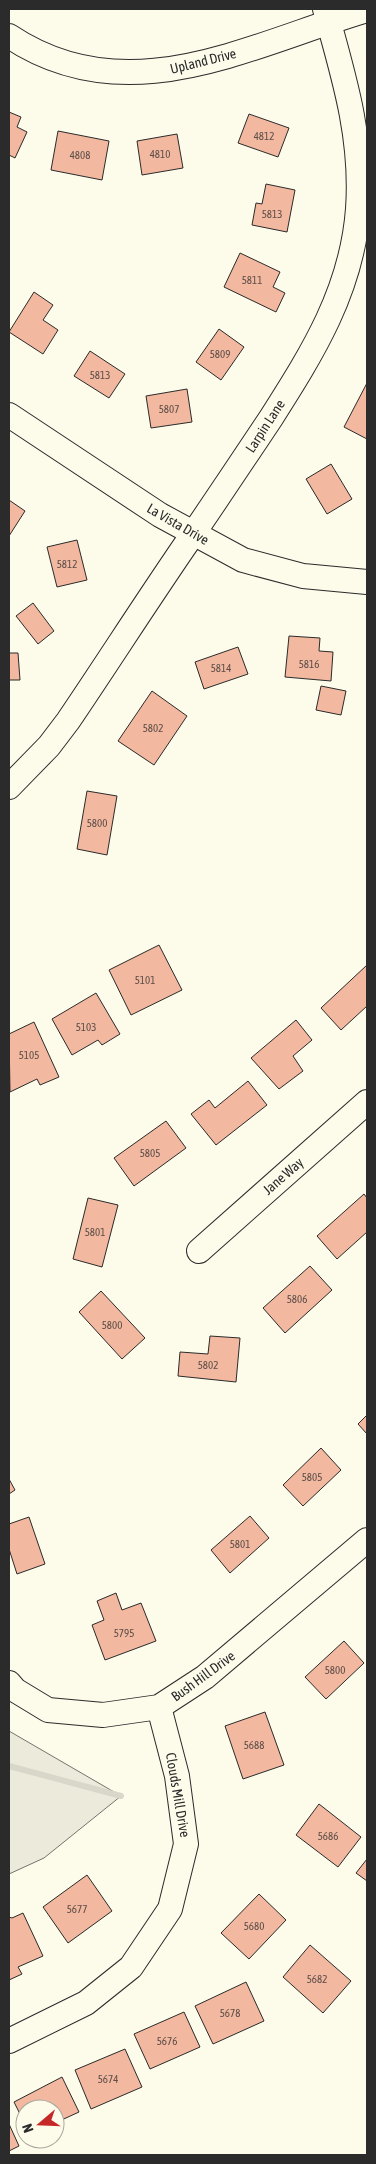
<svg xmlns="http://www.w3.org/2000/svg" width="376" height="2164" font-family="'Asap Condensed',sans-serif">
  <style>
    .green { fill: #ecebdb; stroke: #74746e }
    .lines { fill: none; stroke-linecap: round; stroke-linejoin: round }
    .stream { stroke: #d8d7c9; stroke-width: 6 }
    .building { fill: #f2b8a0; stroke: #2b2b2b }
    .minor-casing { stroke: #2b2b2b; stroke-width: 26 }
    .minor { stroke: #fdfbea; stroke-width: 24 }
    .labels { text-anchor: middle; stroke-width: 4; stroke-linejoin: round; paint-order: stroke }
    .number-label { font-size: 11px; fill: #5d4e48 }
    .street-label { font-size: 14px; fill: #2b2b2b; stroke: #fdfbea }
  </style>
  <rect width="100%" height="100%" fill="#fdfbea"/>
  <path class="green" d="M9,1731L121,1796L44,1858L9,1874Z"/>
  <g class="lines">
    <path class="stream" d="M9,1766L121,1796"/>
  </g>
  <g class="building">
    <path d="M9,112L21,117L17,127L27,132L15,158L9,155Z"/>
    <path d="M249,114L289,128L278,157L238,143Z"/>
    <path d="M58,131L109,141L102,180L51,170Z"/>
    <path d="M177,134L183,168L142,175L137,141Z"/>
    <path d="M266,184L295,190L287,232L252,225L256,203L262,204Z"/>
    <path d="M240,253L280,272L273,287L285,293L276,312L224,287Z"/>
    <path d="M34,292L53,305L43,320L58,330L43,354L9,332Z"/>
    <path d="M219,329L244,347L221,380L196,362Z"/>
    <path d="M90,351L125,374L109,398L74,376Z"/>
    <path d="M367,383V439L344,427Z"/>
    <path d="M187,389L192,422L151,428L146,396Z"/>
    <path d="M331,464L352,499L327,514L306,479Z"/>
    <path d="M9,500L25,511L9,536Z"/>
    <path d="M77,540L87,580L57,587L47,547Z"/>
    <path d="M33,603L54,631L38,644L16,616Z"/>
    <path d="M289,636L320,638L319,651L333,652L331,681L285,677Z"/>
    <path d="M238,647L248,674L204,689L195,662Z"/>
    <path d="M9,653H18L20,680H9Z"/>
    <path d="M321,686L346,691L341,715L316,710Z"/>
    <path d="M152,691L187,716L154,765L118,741Z"/>
    <path d="M87,791L117,796L107,855L77,849Z"/>
    <path d="M159,945L182,990L131,1015L109,970Z"/>
    <path d="M367,965V1006L341,1030L321,1008Z"/>
    <path d="M96,993L120,1034L102,1045L98,1040L72,1055L52,1019Z"/>
    <path d="M296,1020L312,1040L293,1056L303,1071L279,1089L251,1058Z"/>
    <path d="M34,1022L59,1077L40,1085L37,1079L10,1092L9,1034Z"/>
    <path d="M248,1081L267,1105L216,1145L191,1114L209,1100L215,1108Z"/>
    <path d="M166,1121L186,1148L134,1186L114,1158Z"/>
    <path d="M364,1194L367,1198V1232L337,1259L317,1236Z"/>
    <path d="M88,1198L118,1205L102,1267L73,1259Z"/>
    <path d="M310,1266L332,1290L285,1333L263,1308Z"/>
    <path d="M101,1291L145,1338L122,1359L79,1312Z"/>
    <path d="M210,1336L240,1338L236,1382L178,1376L180,1352L208,1354Z"/>
    <path d="M367,1415V1434L358,1424Z"/>
    <path d="M321,1448L341,1470L303,1506L283,1485Z"/>
    <path d="M9,1479L15,1490L9,1494Z"/>
    <path d="M250,1516L269,1538L230,1573L211,1550Z"/>
    <path d="M29,1517L45,1564L17,1574L9,1549V1524Z"/>
    <path d="M116,1593L122,1610L141,1603L156,1641L105,1660L92,1625L104,1620L97,1601Z"/>
    <path d="M344,1641L364,1663L326,1699L305,1677Z"/>
    <path d="M265,1712L284,1765L243,1779L225,1726Z"/>
    <path d="M319,1804L361,1837L338,1867L296,1835Z"/>
    <path d="M367,1859V1881L356,1873Z"/>
    <path d="M87,1875L112,1911L68,1943L43,1907Z"/>
    <path d="M259,1894L286,1920L249,1959L221,1933Z"/>
    <path d="M23,1913L43,1956L18,1967L22,1974L9,1980V1917L12,1918Z"/>
    <path d="M310,1945L351,1981L323,2013L283,1977Z"/>
    <path d="M246,1982L264,2021L213,2044L195,2006Z"/>
    <path d="M184,2012L200,2047L150,2069L134,2034Z"/>
    <path d="M125,2049L142,2087L91,2109L75,2070Z"/>
    <path d="M62,2077L79,2112L55,2123V2109H25V2124L14,2102Z"/>
    <path d="M9,2124L19,2146L9,2151Z"/>
  </g>
  <g class="lines">
    <g class="minor-casing">
      <g id="minor">
        <path d="M9,36C127,115 249,45 367,10"/>
        <path d="M9,415L160,515L243,560L303,576L367,582"/>
        <path d="M9,787L49,746L68,721C110,659 150,596 193,534C219,496 245,457 271,418C313,352 352,290 358,209C363,138 344,77 325,9"/>
        <path d="M199,1251L367,1102"/>
        <path d="M9,1683L15,1690L48,1710L103,1715L159,1707L205,1677L367,1540"/>
        <path d="M9,2041L86,2003L131,1967L170,1909L186,1844L177,1776L159,1707"/>
      </g>
    </g>
    <use href="#minor" class="minor"/>
  </g>
  <g class="labels">
    <g class="number-label">
      <text x="264" y="140">4812</text>
      <text x="160" y="158">4810</text>
      <text x="80" y="159">4808</text>
      <text x="272" y="218">5813</text>
      <text x="252" y="284">5811</text>
      <text x="220" y="358">5809</text>
      <text x="100" y="379">5813</text>
      <text x="169" y="413">5807</text>
      <text x="67" y="568">5812</text>
      <text x="309" y="668">5816</text>
      <text x="221" y="672">5814</text>
      <text x="153" y="732">5802</text>
      <text x="97" y="827">5800</text>
      <text x="145" y="984">5101</text>
      <text x="86" y="1031">5103</text>
      <text x="29" y="1059">5105</text>
      <text x="150" y="1157">5805</text>
      <text x="95" y="1236">5801</text>
      <text x="297" y="1303">5806</text>
      <text x="112" y="1329">5800</text>
      <text x="208" y="1369">5802</text>
      <text x="312" y="1481">5805</text>
      <text x="240" y="1548">5801</text>
      <text x="124" y="1637">5795</text>
      <text x="335" y="1674">5800</text>
      <text x="254" y="1749">5688</text>
      <text x="328" y="1840">5686</text>
      <text x="77" y="1913">5677</text>
      <text x="254" y="1930">5680</text>
      <text x="317" y="1983">5682</text>
      <text x="230" y="2017">5678</text>
      <text x="167" y="2045">5676</text>
      <text x="108" y="2083">5674</text>
    </g>
    <g class="street-label">
      <text transform="translate(203 61) rotate(-14)" y="5">Upland Drive</text>
      <text transform="translate(265 426) rotate(-57)" y="5">Larpin Lane</text>
      <text transform="translate(178 524) rotate(30)" y="5">La Vista Drive</text>
      <text transform="translate(283 1176) rotate(-41)" y="5">Jane Way</text>
      <text transform="translate(203 1676) rotate(-36)" y="5">Bush Hill Drive</text>
      <text transform="translate(178 1795) rotate(80)" y="5">Clouds Mill Drive</text>
    </g>
  </g>
  <rect width="376" height="2164" fill="none" stroke="#2b2b2b" stroke-width="20"/>
  <g transform="translate(40 2124) rotate(251)"><circle r="24" fill="#fdfbea" stroke="#a9a89e"/>
  <path d="M0-4L9 19L0 12L-9 19Z" fill="#c62828"/>
  <text y="-8" font-size="14" font-weight="bold" text-anchor="middle" fill="#2b2b2b">N</text>
  </g>
</svg>
